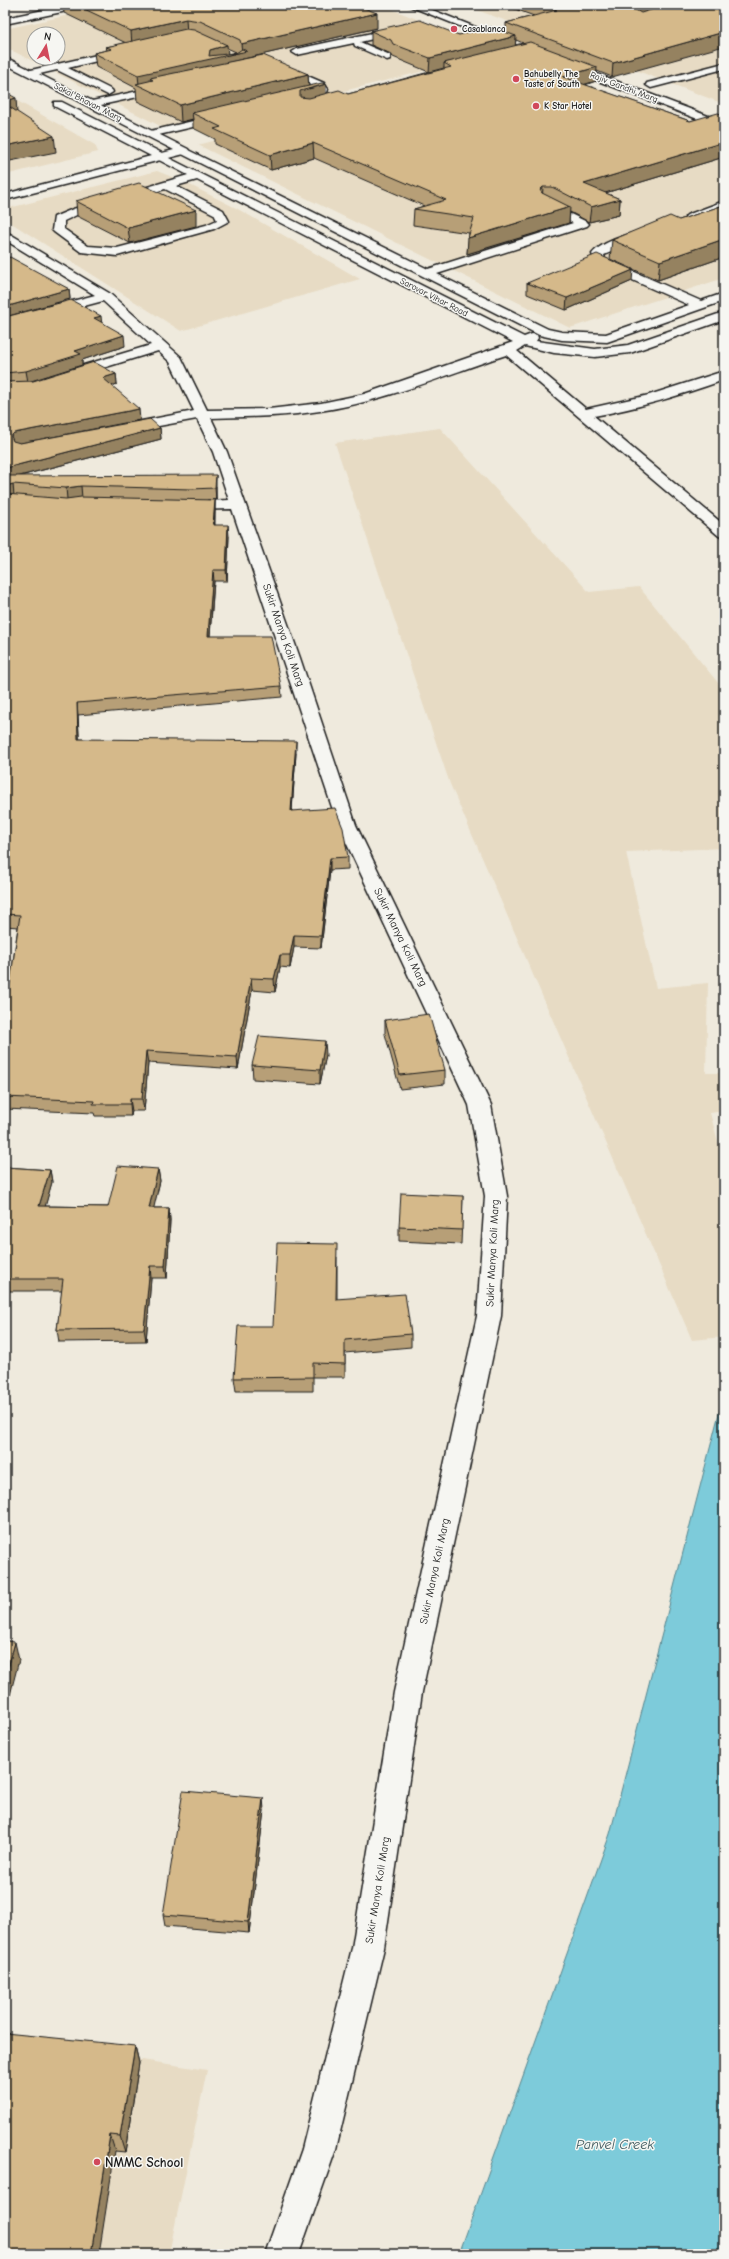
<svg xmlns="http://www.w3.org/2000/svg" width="729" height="2259" font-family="'Comic Neue',sans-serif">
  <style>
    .built { fill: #e7dbc4; fill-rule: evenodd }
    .water { fill: #7dcbda; stroke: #56858e }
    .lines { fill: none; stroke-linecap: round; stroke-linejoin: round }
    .minor-casing { stroke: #1c1c1c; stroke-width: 3 }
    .major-casing { stroke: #1c1c1c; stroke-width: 3 }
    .minor { fill: #f6f6f2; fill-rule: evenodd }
    .major { fill: #f6f6f2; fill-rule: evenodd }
    .wall { fill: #b79f77; stroke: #1c1c1c; fill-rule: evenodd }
    .shaded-wall { fill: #958261; stroke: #1c1c1c }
    .building { fill: #d5b98a; stroke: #1c1c1c }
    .poi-dot { fill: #d1495b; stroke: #f6f6f2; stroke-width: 1.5 }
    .labels { text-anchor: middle; stroke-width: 3; stroke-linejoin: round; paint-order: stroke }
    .far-poi-label { font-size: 9px; font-weight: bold; fill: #1c1c1c; stroke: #f6f6f2; text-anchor: start }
    .far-street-label { font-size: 9px; fill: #1c1c1c; stroke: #f6f6f2 }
    .street-label { font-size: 11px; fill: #1c1c1c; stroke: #f6f6f2 }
    .near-poi-label { font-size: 13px; font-weight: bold; fill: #1c1c1c; stroke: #f6f6f2; text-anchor: start }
    .near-water-label { font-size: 14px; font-style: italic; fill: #3e595e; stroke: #f6f6f2 }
  </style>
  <rect width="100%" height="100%" fill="#efeadd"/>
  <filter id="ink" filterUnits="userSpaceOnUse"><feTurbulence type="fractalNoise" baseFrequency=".025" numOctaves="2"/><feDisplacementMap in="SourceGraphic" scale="8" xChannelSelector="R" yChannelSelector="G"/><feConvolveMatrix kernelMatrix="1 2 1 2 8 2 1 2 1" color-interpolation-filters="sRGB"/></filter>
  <g filter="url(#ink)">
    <g class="built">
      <path d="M116,5H381L501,52L174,133L5,47V29ZM34,34H58V58H34Z"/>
      <path d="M463,5H687L556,39Z"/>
      <path d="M724,8V104L575,47Z"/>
      <path d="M520,59L724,139V278L570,328L198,145Z"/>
      <path d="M5,94L95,145L98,152L5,175Z"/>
      <path d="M157,171L182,181L236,208L360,279L181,331L5,219V209Z"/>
      <path d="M440,428L589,592L639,587L724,690V848L626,852L656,988L708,983L706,1073H724V1111L710,1113L724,1163V1337L692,1340L450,784L335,443Z"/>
      <path d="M5,2039L207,2070L169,2254H5Z"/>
    </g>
    <path class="water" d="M724,1380V2254H459L610,1834L723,1398Z"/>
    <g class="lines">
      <g class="minor-casing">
        <g id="minor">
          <path d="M407,5H420L510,41L508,43H502Z"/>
          <path d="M400,27L405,30L403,32L360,42L390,55V59L387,60L355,46L354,43L297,55L292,52L297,49Z"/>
          <path d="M123,49L126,50V54L68,68L112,90L113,92L108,95L57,70L31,76L26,73L31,70Z"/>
          <path d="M568,63L724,122V129L564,68L563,66Z"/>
          <path d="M724,63V69L651,88L646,85L647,83Z"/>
          <path d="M282,65L324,83L328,89L327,93L322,96L301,99V95L317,91L318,89L278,70L277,68Z"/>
          <path d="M166,85L171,88L170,90L92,107L87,104L92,101Z"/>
          <path d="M223,114L228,117L227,119L150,137L145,134L146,132Z"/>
          <path d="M184,148L428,269L573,223L542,208L540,206L542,204H550L587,222L589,224L587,226L437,274L548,329L562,332L606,334L689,305L596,264L592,254C601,242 626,235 640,231L644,232L646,235L644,238L604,255L605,259L701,301L724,293V301L607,342L562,340L539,335L180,153L179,151L180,149Z"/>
          <path d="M161,154L524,337L532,334L537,335L538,338L536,341L595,349L628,345L724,312V320L630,353L595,357L554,353L525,346L517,351L586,409L649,395L724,371V380C682,395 639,408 594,416L724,525V538L719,536L506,355C445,375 383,402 320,411C283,417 247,417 211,418L227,452L300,658L356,825L491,1105L507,1196L501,1316L422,1692L384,1948L336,2149L299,2254H265L302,2149L352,1948L394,1692L477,1316L485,1196L469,1105L338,825L232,509L185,510L180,509L178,506L180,503L185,502L229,500L213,452L197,419L126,432L119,428L126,424L194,411L170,362L158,351L77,376H67L65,373L67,370L151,345L103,301L5,327V319L95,295L5,240V231L109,293L181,357L207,410L269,409L321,403L364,394L513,342L197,180L176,186L223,210L229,221L214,229L117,256L81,252L54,232L52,230L54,217L73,209L188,175L157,159L156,157L157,155ZM165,189L214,214L217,220L206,225L117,248L88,246L64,229V221L81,213Z"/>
          <path d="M724,201V208L691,220L685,217L687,215Z"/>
        </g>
      </g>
      <g class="major-casing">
        <g id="major">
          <path d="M68,5H86L81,8L5,24V18Z"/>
          <path d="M5,57L188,149L189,151L188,153L5,200V194L151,156L54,106V102H62L162,153L174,150L5,64Z"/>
        </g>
      </g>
      <use href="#minor" class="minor"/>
      <use href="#major" class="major"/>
    </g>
    <g class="wall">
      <path d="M63,5H356L377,28L247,58L308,74L309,86L326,93L348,94L429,72L393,57L391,54L371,45V31L459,35L506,32V23L534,16L504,5H724L612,77L597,71L596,81L585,85L690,121L724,115V157L605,193L620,199L619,215L589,222L570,212L569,223L467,254L469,233L413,225L414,209L424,206L314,158L271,170L215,144V139L193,128V119L181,122L137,101L136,88L96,67L94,53L107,50L106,47L126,43L64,13ZM516,40L523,43L515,45ZM227,48L236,52L227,54Z"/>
      <path d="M76,201L196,226L130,243L77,216Z"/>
      <path d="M724,205V257L658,280L610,259L612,240L679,220Z"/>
      <path d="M5,259L69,289L70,299L8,317L102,323L125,346L82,360V365L29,381L116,374L117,384L112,386L140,420L43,438L160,428L161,439L20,476L216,486V499L207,500H215V525L229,536L227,581H214L210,636L281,686L282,697L78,715L79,739L296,753L292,811L348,857V869L330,870L321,948L294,947L290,968L280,967L275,992L252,990L238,1069L148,1063L144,1111H132L131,1116H95L94,1113L5,1109V1006L8,996L18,927L5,926Z"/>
      <path d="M632,281L566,310L527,294V283Z"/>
      <path d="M385,1020L445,1070V1084L400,1089L385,1034Z"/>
      <path d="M326,1055L320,1084L253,1079L252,1065Z"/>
      <path d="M5,1167L50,1170L52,1182L45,1206L108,1207L158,1169L160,1181L153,1208H169L170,1220L167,1278H151L146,1341L59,1342L57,1330L62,1291H5Z"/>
      <path d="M463,1196L461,1244L399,1241V1227Z"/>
      <path d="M337,1257V1299L411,1334V1347L345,1353V1377H313V1391H236L234,1378L273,1326Z"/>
      <path d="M264,1810L249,1933L165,1926L163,1915Z"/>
      <path d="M135,2046L139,2063L125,2152L115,2151L5,2254Z"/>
    </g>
    <g class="shaded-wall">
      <path d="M51,5H61L51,7Z"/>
      <path d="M646,5H689L633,22L634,9Z"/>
      <path d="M377,13V28L153,80L150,78L151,86L139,85L138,75L210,50L227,45L228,55L242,52L241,44Z"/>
      <path d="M186,19L187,34L132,46L131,31Z"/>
      <path d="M724,32V46L612,77L613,63Z"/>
      <path d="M516,36L515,50L444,63V68L429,72L430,58Z"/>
      <path d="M597,67L596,81L562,91L563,77Z"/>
      <path d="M308,74L309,89L326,84V99L192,113L193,119L181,122L180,105Z"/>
      <path d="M16,98L17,113L5,116V101Z"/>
      <path d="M54,136L56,152L5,162V146Z"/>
      <path d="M724,142V157L582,200L584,184Z"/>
      <path d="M313,143L314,158L271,170L270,155Z"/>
      <path d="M543,187L542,202L540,190Z"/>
      <path d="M620,199L619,215L589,222L591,207Z"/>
      <path d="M570,207L569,223L467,254L468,238Z"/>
      <path d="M196,210V226L130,243L128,228Z"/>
      <path d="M724,239V257L658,280L660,261Z"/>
      <path d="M633,270L632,281L566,310L567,298Z"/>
      <path d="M69,289L70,299L5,317V307Z"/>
      <path d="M101,316L102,326L94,318Z"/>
      <path d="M124,335L125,346L82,360V365L28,382L26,371L75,351Z"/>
      <path d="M116,374L117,384L105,388L103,378Z"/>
      <path d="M139,409L140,420L16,444L13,447L11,436L14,433Z"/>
      <path d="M160,428L161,439L8,479L6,468Z"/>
      <path d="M216,475V499L215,488Z"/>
      <path d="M13,484L14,496L5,497V489L6,486Z"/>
      <path d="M81,486L82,498L67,499L66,488Z"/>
      <path d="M215,500V511L214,536L213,525Z"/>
      <path d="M228,525L229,536L227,581L226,570Z"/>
      <path d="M213,570L214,581L209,647L208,636Z"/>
      <path d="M77,703L78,715L80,751L78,739Z"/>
      <path d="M296,741V753L291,823V811Z"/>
      <path d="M330,858V870L321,948V936Z"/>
      <path d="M294,935V947L290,968V955Z"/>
      <path d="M280,955V967L275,992L274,979Z"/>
      <path d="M251,978L252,990L238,1069L237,1057Z"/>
      <path d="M325,1041L326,1055L320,1084V1070Z"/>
      <path d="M146,1051L148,1063L144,1111L142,1099Z"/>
      <path d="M130,1099L132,1111L131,1116L130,1104Z"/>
      <path d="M158,1169L160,1181L151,1220L149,1208Z"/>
      <path d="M50,1170L52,1182L42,1218L39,1206Z"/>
      <path d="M169,1208L170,1220L167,1278L165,1266Z"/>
      <path d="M150,1266L151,1278L146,1341L144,1329Z"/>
      <path d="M8,1370L10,1382L5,1396V1377Z"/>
      <path d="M15,1642L19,1660L5,1715V1679Z"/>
      <path d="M263,1798L264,1810L249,1933L248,1922Z"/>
      <path d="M135,2046L139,2063L125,2152L120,2136Z"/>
      <path d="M110,2135L115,2151L99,2254H91Z"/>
    </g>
    <g class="building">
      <path d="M76,5H356L377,13L241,44L240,40L200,21L186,19L131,31Z"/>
      <path d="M542,5H646L634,9L641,13L667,5H724V32L613,63L506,23L557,10Z"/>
      <path d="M420,20L459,35L491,27L516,36L430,58L393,44L391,40L371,31Z"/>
      <path d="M186,29L194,30L227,45L210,50L209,56L236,53L242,49L247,51L138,75L94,53L112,49L106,47Z"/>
      <path d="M530,42L597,67L563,77L690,121L718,113L724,115V142L584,184L620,199L591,207L552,187H543L540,190L542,193L570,207L468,238L474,218L414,209L446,200L313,143L270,155L214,129L221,127L192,113L322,83L326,84L300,91V97L309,98L339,90L348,94L451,67L444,63Z"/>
      <path d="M263,55L308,74L180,105L136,84L153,80L150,78Z"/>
      <path d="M5,92L16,98L5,101Z"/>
      <path d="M5,104L54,136L5,146Z"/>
      <path d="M139,183L196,210L128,228L76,201Z"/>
      <path d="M724,205V239L660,261L612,240L670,216L679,220Z"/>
      <path d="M597,254L633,270L567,298L527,283Z"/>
      <path d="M10,257L69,289L5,307V259Z"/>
      <path d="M71,300L101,316L94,318L124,335L75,351L81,354L26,371L5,373V317Z"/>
      <path d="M94,362L116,374L103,378L139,409L14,433L11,436L13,441L20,443L150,419L160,428L6,468L7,476L216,475L215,488L191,489L81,486L66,488L13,484L6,486L5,489V382L33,381Z"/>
      <path d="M5,492L6,494L66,499L81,497L215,500L213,525H228L226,570H213L208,636H271L281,686L77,703L78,739L296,741L291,811L335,808L343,828L348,857L330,858L321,936L294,935L290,955H280L274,979L251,978L237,1057L146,1051L142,1099H130V1104H93L94,1101L5,1097V1006L8,996L20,915L5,914V832L6,829H5Z"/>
      <path d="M429,1014L445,1070L400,1075L385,1020Z"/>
      <path d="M259,1036L325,1041L320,1070L252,1065Z"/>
      <path d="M118,1166L158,1169L149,1208H169L165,1266H150L144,1329L57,1330L63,1279H5V1167L50,1170L39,1206L108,1207Z"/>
      <path d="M401,1193L463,1196L462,1230L399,1227Z"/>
      <path d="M277,1243L337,1244L336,1299L405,1294L411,1334L345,1340V1364L313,1363V1377L234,1378L238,1326H273Z"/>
      <path d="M5,1369L8,1370L5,1377Z"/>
      <path d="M5,1641L15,1642L5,1679Z"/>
      <path d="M183,1791L263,1798L248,1922L163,1915Z"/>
      <path d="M5,2033L135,2046L120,2136L110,2135L91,2254H5Z"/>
    </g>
  </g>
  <g class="poi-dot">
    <circle cx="454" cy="29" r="4"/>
    <circle cx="516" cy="79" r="4"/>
    <circle cx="536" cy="106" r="4"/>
    <circle cx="97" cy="2162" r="4"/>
  </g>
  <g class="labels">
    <g class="far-poi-label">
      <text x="462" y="32">Casablanca</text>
      <text x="524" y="77">Bahubelly The<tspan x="524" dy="10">Taste of South</tspan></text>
      <text x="544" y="109">K Star Hotel</text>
    </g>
    <g class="far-street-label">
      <text transform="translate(624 87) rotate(21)" y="3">Rajiv Gandhi Marg</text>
      <text transform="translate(88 102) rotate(27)" y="3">Sakal Bhavan Marg</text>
      <text transform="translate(434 297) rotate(27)" y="3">Sarovar Vihar Road</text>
    </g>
    <g class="street-label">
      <text transform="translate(284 635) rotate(71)" y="4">Sukir Manya Koli Marg</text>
      <text transform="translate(401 937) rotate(64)" y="4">Sukir Manya Koli Marg</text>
      <text transform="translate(492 1253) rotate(-87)" y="4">Sukir Manya Koli Marg</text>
      <text transform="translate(434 1571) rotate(-78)" y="4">Sukir Manya Koli Marg</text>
      <text transform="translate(377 1890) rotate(-81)" y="4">Sukir Manya Koli Marg</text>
    </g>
    <g class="near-poi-label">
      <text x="105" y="2167">NMMC School</text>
    </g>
    <g class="near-water-label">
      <text x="615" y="2149">Panvel Creek</text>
    </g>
  </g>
  <rect width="729" height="2259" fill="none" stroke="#f6f6f2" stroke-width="20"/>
  <rect x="10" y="10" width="709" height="2239" fill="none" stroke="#1c1c1c" stroke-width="1.5" filter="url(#ink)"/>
  <g transform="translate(46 46) rotate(10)"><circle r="19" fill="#f6f6f2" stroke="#9f9f9c"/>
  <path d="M0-3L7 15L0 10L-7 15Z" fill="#d1495b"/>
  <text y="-6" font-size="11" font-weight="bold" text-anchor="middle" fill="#1c1c1c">N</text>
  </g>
</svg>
